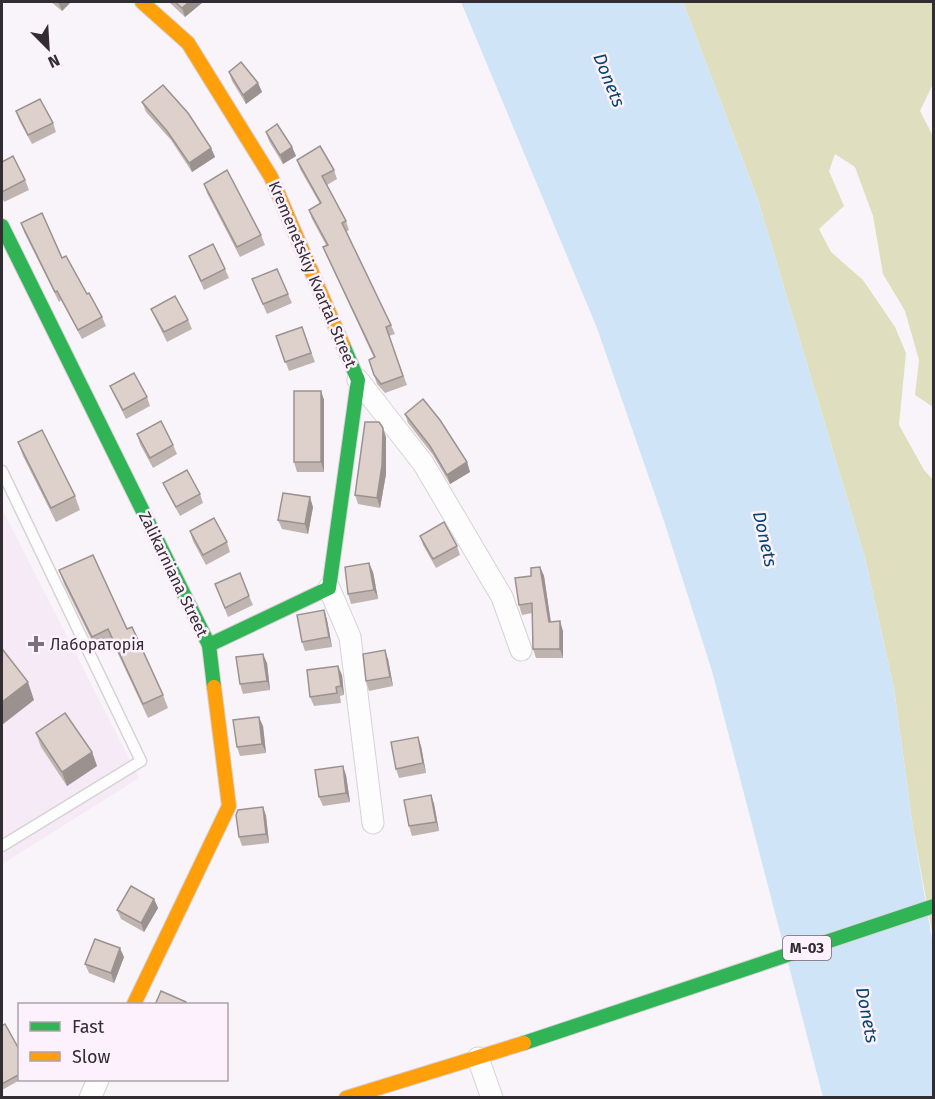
<svg xmlns="http://www.w3.org/2000/svg" width="935" height="1099" font-family="'Fira Sans',sans-serif">
  <style>
    .built { fill: #f6eaf6 }
    .green { fill: #dfdfbf }
    .water { fill: #d0e4f8 }
    .lines { fill: none; stroke-linecap: round; stroke-linejoin: round }
    .lane-casing { stroke: #d6d2d6; stroke-width: 13 }
    .street-casing { stroke: #d6d2d6; stroke-width: 23 }
    .fast-casing { stroke: #d6d2d6; stroke-width: 16 }
    .slow-casing { stroke: #d6d2d6; stroke-width: 16 }
    .lane { stroke: #fefdfe; stroke-width: 10 }
    .street { stroke: #fefdfe; stroke-width: 21 }
    .fast { stroke: #30b455; stroke-width: 14 }
    .slow { stroke: #ff9f0a; stroke-width: 14 }
    .wall { fill: #bfb4af }
    .shaded-wall { fill: #9b928f }
    .building { fill: #ded1cc; stroke: #9b928f; stroke-width: 1.5 }
    .poi-dot { fill: #787378; stroke: #fcf1fc; stroke-width: 2 }
    .labels { text-anchor: middle; stroke-width: 5; stroke-linejoin: round; paint-order: stroke }
    .shield { fill: #fcf1fc; stroke: #6f686f; stroke-width: 1.5 }
    .shield-label { font-size: 15px; font-weight: bold; fill: #322d32 }
    .street-label { font-size: 16px; fill: #322d32; stroke: #fcf1fc }
    .poi-label { font-size: 16px; fill: #322d32; stroke: #fcf1fc; text-anchor: start }
    .water-label { font-size: 18px; font-style: italic; fill: #04446d; stroke: #fcf1fc }
  </style>
  <rect width="100%" height="100%" fill="#f9f4f9"/>
  <path class="built" d="M2,509L139,778L2,864Z"/>
  <path class="green" d="M683,2H933V84L920,111L934,138L933,407L915,395L919,360L905,311L883,274L873,216L855,167L835,154L829,171L844,206L819,229L831,252L863,280L895,327L906,353L899,425L924,470L933,480V937L913,828L894,689L865,558L758,200Z"/>
  <path class="water" d="M461,2H683L758,200L865,558L894,689L913,828L933,945V1097H823L712,671L662,515L597,328Z"/>
  <g class="lines">
    <g class="lane-casing">
      <path id="lane" d="M2,471L141,761L2,846"/>
    </g>
    <g class="street-casing">
      <g id="street">
        <path d="M358,380L423,463L502,597L521,650"/>
        <path d="M329,588L350,637L373,823"/>
        <path d="M478,1058L492,1098"/>
        <path d="M90,1098L98,1080"/>
      </g>
    </g>
    <g class="fast-casing">
      <g id="fast">
        <path d="M2,226L209,645L214,687"/>
        <path d="M209,645L329,588L358,380L343,345"/>
        <path d="M524,1043L934,906"/>
      </g>
    </g>
    <g class="slow-casing">
      <g id="slow">
        <path d="M142,2L188,43L271,177L343,345"/>
        <path d="M134,1004L229,806L214,687"/>
        <path d="M346,1098L524,1043"/>
      </g>
    </g>
    <use href="#lane" class="lane"/>
    <use href="#street" class="street"/>
    <use href="#fast" class="fast"/>
    <use href="#slow" class="slow"/>
  </g>
  <g class="wall">
    <path d="M51,2H71L62,11Z"/>
    <path d="M169,2H203L185,17Z"/>
    <path d="M229,72L258,83L262,92L246,104L232,81Z"/>
    <path d="M142,102L211,148L215,157L192,172L171,140L146,112Z"/>
    <path d="M16,111L53,123L56,132L32,144L19,120Z"/>
    <path d="M266,132L292,147L296,156L283,164L269,141Z"/>
    <path d="M297,160L334,170L337,179L327,185L346,221L349,230L346,232L391,325L395,334L389,336L407,385L385,393L377,384L369,360L374,358L327,256L323,247L326,245L312,219L309,210L320,204L300,169Z"/>
    <path d="M2,162L25,180L29,190L4,202L2,196Z"/>
    <path d="M204,184L261,235L265,245L240,257L207,193Z"/>
    <path d="M21,223L62,258L102,317L106,326L82,339L61,300L59,302L24,232Z"/>
    <path d="M189,256L225,269L229,278L204,290Z"/>
    <path d="M252,279L288,294L292,303L267,314Z"/>
    <path d="M151,309L188,320L192,329L167,342L155,318Z"/>
    <path d="M302,327L315,362L289,371L276,336Z"/>
    <path d="M110,386L147,397L150,406L126,419L114,395Z"/>
    <path d="M321,391L324,400V472H297L294,462Z"/>
    <path d="M405,414L467,462L470,472L450,484L433,455L408,423Z"/>
    <path d="M137,434L173,445L177,454L153,468L140,444Z"/>
    <path d="M386,437V474L380,508L358,504L355,495Z"/>
    <path d="M18,442L75,496L80,510L56,522L23,456Z"/>
    <path d="M163,483L200,494L203,503L180,516L167,492Z"/>
    <path d="M313,507L308,534L282,529L278,520Z"/>
    <path d="M190,531L227,542L230,552L206,565L193,541Z"/>
    <path d="M420,536L457,546L460,555L436,568L423,545Z"/>
    <path d="M540,567L544,576L551,622L563,631V658H536L533,649L532,613L522,615L519,605L531,576Z"/>
    <path d="M59,570L127,629L163,695L168,708L148,718L113,643L97,651L64,584Z"/>
    <path d="M373,572L378,599L351,604L348,594Z"/>
    <path d="M215,584L249,596L253,605L228,617Z"/>
    <path d="M324,610L327,620L332,647L305,651L302,642Z"/>
    <path d="M388,659L393,686L369,691L366,681Z"/>
    <path d="M267,663L270,690L243,694L240,684Z"/>
    <path d="M342,675L344,695L340,696L341,703L314,706L310,697Z"/>
    <path d="M263,726L266,753L240,756L237,747Z"/>
    <path d="M36,733L92,752L97,766L67,786L41,747Z"/>
    <path d="M421,746L426,773L399,778L396,769Z"/>
    <path d="M346,775L350,802L323,806L319,797Z"/>
    <path d="M431,795L434,804L439,831L412,836L409,826Z"/>
    <path d="M263,807L266,816L269,843L242,846L239,837Z"/>
    <path d="M154,899L158,908L144,932L121,919L117,910Z"/>
    <path d="M124,957L114,983L89,973L85,964Z"/>
    <path d="M2,1026L20,1051V1080L2,1090Z"/>
  </g>
  <g class="shaded-wall">
    <path d="M58,2H71L62,11Z"/>
    <path d="M189,2H203L185,17L182,8Z"/>
    <path d="M258,83L262,92L246,104L243,95Z"/>
    <path d="M292,147L296,156L283,164L280,155Z"/>
    <path d="M211,148L215,157L192,172L189,163Z"/>
    <path d="M321,391L324,400V472L321,462Z"/>
    <path d="M383,428L386,437V474L380,508L377,498Z"/>
    <path d="M467,462L470,472L450,484L447,475Z"/>
    <path d="M310,497L313,507L308,534L305,524Z"/>
    <path d="M369,563L373,572L378,599L374,590Z"/>
    <path d="M540,567L544,576L552,631L549,622Z"/>
    <path d="M324,610L327,620L332,647L329,637Z"/>
    <path d="M560,621L563,631V658L560,649Z"/>
    <path d="M385,650L388,659L393,686L390,677Z"/>
    <path d="M263,654L267,663L270,690L267,681Z"/>
    <path d="M338,666L342,675L344,695L341,686Z"/>
    <path d="M28,682L34,700L2,725V702Z"/>
    <path d="M259,717L263,726L266,753L262,744Z"/>
    <path d="M418,737L421,746L426,773L423,763Z"/>
    <path d="M92,752L97,766L67,786L62,772Z"/>
    <path d="M343,766L346,775L350,802L346,793Z"/>
    <path d="M431,795L434,804L439,831L436,822Z"/>
    <path d="M263,807L266,816L269,843L266,834Z"/>
    <path d="M154,899L158,908L144,932L141,923Z"/>
    <path d="M120,948L124,957L114,983L111,973Z"/>
  </g>
  <g class="building">
    <path d="M175,2H189L182,8Z"/>
    <path d="M241,62L258,83L243,95L229,72Z"/>
    <path d="M163,85L188,113L211,148L189,163L167,131L142,102Z"/>
    <path d="M40,99L53,123L28,135L16,111Z"/>
    <path d="M277,124L292,147L280,155L266,132Z"/>
    <path d="M320,146L334,170L322,176L346,221L342,223L391,325L386,327L403,376L381,384L374,375L369,360L375,357L323,247L328,245L309,210L321,203L297,160Z"/>
    <path d="M13,156L25,180L2,192V162Z"/>
    <path d="M227,170L261,235L237,247L204,184Z"/>
    <path d="M42,213L62,258L66,256L87,294L89,293L102,317L78,330L57,291L55,292L21,223Z"/>
    <path d="M213,244L225,269L201,281L189,256Z"/>
    <path d="M277,269L288,294L263,304L252,279Z"/>
    <path d="M175,296L188,320L164,332L151,309Z"/>
    <path d="M302,327L311,353L285,362L276,336Z"/>
    <path d="M134,373L147,397L123,410L110,386Z"/>
    <rect x="294" y="391" width="27" height="71"/>
    <path d="M423,399L440,420L467,462L447,475L430,446L405,414Z"/>
    <path d="M161,421L173,445L150,458L137,434Z"/>
    <path d="M365,422H379L383,428L382,465L377,498L355,495Z"/>
    <path d="M42,430L75,496L51,508L18,442Z"/>
    <path d="M187,470L200,494L176,507L163,483Z"/>
    <path d="M283,493L310,497L305,524L278,520Z"/>
    <path d="M214,518L227,542L203,555L190,531Z"/>
    <path d="M444,522L457,546L433,559L420,536Z"/>
    <path d="M93,555L127,629L132,627L163,695L143,704L108,629L92,637L59,570Z"/>
    <path d="M369,563L374,590L348,594L345,567Z"/>
    <path d="M540,567L549,622L560,621V649H533L532,603L519,605L515,578L531,576V568Z"/>
    <path d="M240,573L249,596L225,608L215,584Z"/>
    <path d="M324,610L329,637L302,642L297,615Z"/>
    <path d="M3,650L28,682L2,702V652Z"/>
    <path d="M385,650L390,677L366,681L363,654Z"/>
    <path d="M263,654L267,681L240,684L236,657Z"/>
    <path d="M338,666L341,686L336,687L337,693L310,697L307,670Z"/>
    <path d="M65,713L92,752L62,772L36,733Z"/>
    <path d="M259,717L262,744L237,747L233,720Z"/>
    <path d="M418,737L423,763L396,769L391,742Z"/>
    <path d="M343,766L346,793L319,797L315,770Z"/>
    <path d="M431,795L436,822L409,826L404,800Z"/>
    <path d="M263,807L266,834L239,837L236,815L238,810Z"/>
    <path d="M131,886L154,899L141,923L117,910Z"/>
    <path d="M95,939L120,948L111,973L85,964Z"/>
    <path d="M161,991L186,1002L185,1005H155Z"/>
    <path d="M5,1024L20,1051V1074L2,1084V1026Z"/>
  </g>
  <path class="poi-dot" d="M33 635h6v6h6v6h-6v6h-6v-6h-6v-6h6z"/>
  <g class="labels">
    <rect class="shield" x="783" y="936" width="48" height="24" rx="4.5"/>
    <g class="shield-label">
      <text x="807" y="953">М-03</text>
    </g>
    <g class="street-label">
      <text transform="translate(313 274) rotate(67)" y="6">Kremenetskiy Kvartal Street</text>
      <text transform="translate(174 574) rotate(64)" y="6">Zalikarniana Street</text>
    </g>
    <g class="poi-label">
      <text x="50" y="650">Лабораторія</text>
    </g>
    <g class="water-label">
      <text transform="translate(609 80) rotate(68)" y="6">Donets</text>
      <text transform="translate(765 539) rotate(77)" y="6">Donets</text>
      <text transform="translate(867 1015) rotate(79)" y="6">Donets</text>
    </g>
  </g>
  <rect width="935" height="1099" fill="none" stroke="#322d32" stroke-width="6"/>
  <rect x="18" y="1003" width="210" height="78" fill="#fcf1fc" stroke="#aba3ab" stroke-width="1.5"/>
  <rect x="30" y="1022" width="30" height="9" fill="#30b455" stroke="#aba3ab" stroke-width="1.5"/>
  <text x="72" y="1033" font-size="18" fill="#322d32">Fast</text>
  <rect x="30" y="1052" width="30" height="9" fill="#ff9f0a" stroke="#aba3ab" stroke-width="1.5"/>
  <text x="72" y="1063" font-size="18" fill="#322d32">Slow</text>
  <g transform="translate(48 48) rotate(156)" stroke="#fcf1fc" stroke-width="4.5" paint-order="stroke">
  <path d="M0-4.5L10 22L0 15L-10 22Z" fill="#322d32"/>
  <text y="-9" font-size="16" font-weight="bold" text-anchor="middle" fill="#322d32">N</text>
  </g>
</svg>
